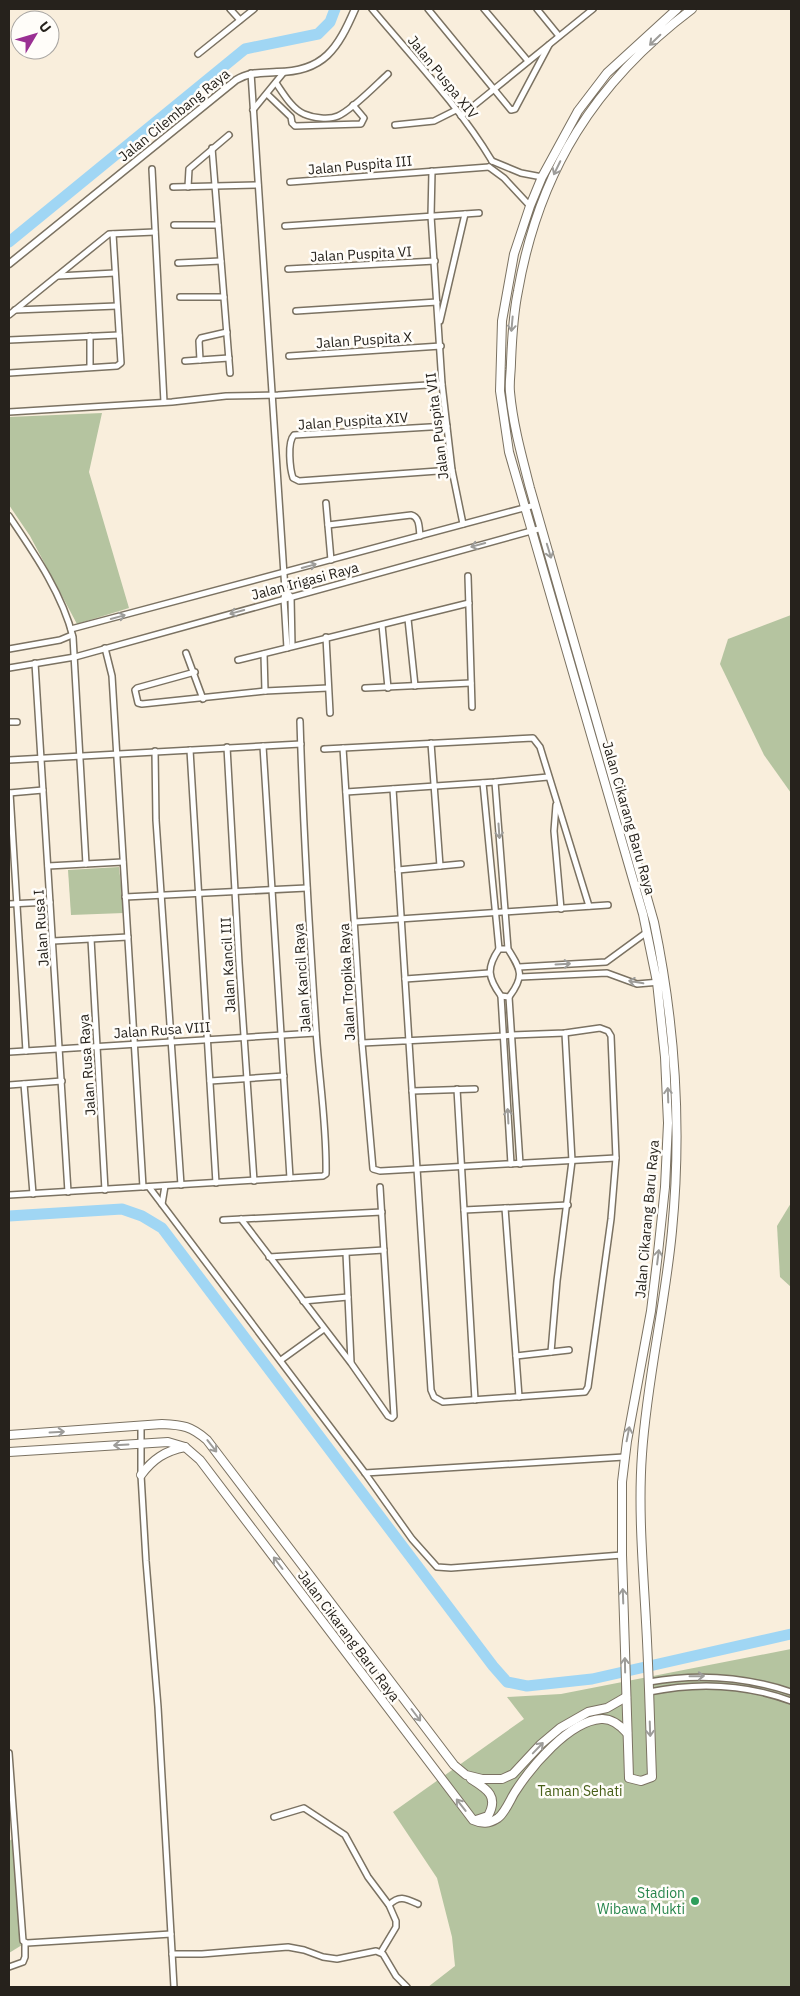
<svg xmlns="http://www.w3.org/2000/svg" width="800" height="1996" font-family="'IBM Plex Sans',sans-serif">
  <style>
    .green { fill: #b5c4a0 }
    .lines { fill: none; stroke-linecap: round; stroke-linejoin: round }
    .river { stroke: #a0d6f4; stroke-width: 11 }
    .minor-casing { stroke: #7b7262; stroke-width: 8 }
    .tertiary-casing { stroke: #7b7262; stroke-width: 9 }
    .secondary-casing { stroke: #7b7262; stroke-width: 10 }
    .minor { stroke: #fff; stroke-width: 5 }
    .tertiary { stroke: #fff; stroke-width: 6 }
    .secondary { stroke: #fff; stroke-width: 8 }
    .oneway { stroke: #9d9c99 }
    .leisure-dot { fill: #2e9e5b; stroke: #fffdf9; stroke-width: 2 }
    .labels { text-anchor: middle; stroke-width: 5; stroke-linejoin: round; paint-order: stroke }
    .street-label { font-size: 14px; fill: #26221c; stroke: #fffdf9 }
    .park-label { font-size: 14px; fill: #475f18; stroke: #fffdf9 }
    .leisure-label { font-size: 14px; fill: #27864d; stroke: #fffdf9; text-anchor: end }
  </style>
  <rect width="100%" height="100%" fill="#f9eedc"/>
  <g class="green">
    <path d="M102,413L89,472L129,608L77,624L30,536L9,505V417Z"/>
    <path d="M791,615V793L764,755L720,664L728,639Z"/>
    <path d="M119,867L124,913L71,915L68,870Z"/>
    <path d="M791,1203V1287L780,1277L777,1226Z"/>
    <path d="M791,1649V1987H428L455,1966L452,1937L437,1878L393,1812L524,1719L507,1697L561,1694Z"/>
    <path d="M16,1837L22,1945L9,1953V1841Z"/>
  </g>
  <g class="lines">
    <g class="river">
      <path d="M9,242L245,49L318,34L330,22L335,9"/>
      <path d="M9,1216L122,1209L142,1216L162,1228L493,1666L507,1682L527,1686L592,1679L791,1634"/>
    </g>
    <g class="minor-casing">
      <g id="minor">
        <path d="M230,9L240,20"/>
        <path d="M372,9C413,58 459,106 492,161"/>
        <path d="M428,9L511,110L515,109L549,45"/>
        <path d="M484,9L528,61"/>
        <path d="M537,9L559,36"/>
        <path d="M198,54L254,9"/>
        <path d="M251,73L285,590"/>
        <path d="M276,83C283,93 292,109 304,114C313,118 329,120 338,116C352,110 376,85 388,74"/>
        <path d="M267,94L291,117L292,123L295,126L361,124L364,118L353,105"/>
        <path d="M253,110L284,72"/>
        <path d="M461,116L593,9"/>
        <path d="M395,125L434,121L456,110"/>
        <path d="M212,148L230,373"/>
        <path d="M492,161L521,173L542,177"/>
        <path d="M489,167L504,178L530,206"/>
        <path d="M152,169L164,402"/>
        <path d="M432,171L431,216L442,384L452,470L463,524"/>
        <path d="M290,182L489,167"/>
        <path d="M173,187L258,185"/>
        <path d="M188,187L189,169L229,135"/>
        <path d="M174,225H218"/>
        <path d="M285,226L479,213"/>
        <path d="M178,263L221,261"/>
        <path d="M288,269L435,261"/>
        <path d="M58,276L115,273"/>
        <path d="M180,297H224"/>
        <path d="M15,310L117,306"/>
        <path d="M296,311L437,302"/>
        <path d="M9,315L109,234L155,232"/>
        <path d="M440,321L465,214"/>
        <path d="M90,336V367"/>
        <path d="M9,340L119,335"/>
        <path d="M289,356L441,346"/>
        <path d="M200,360L199,341L201,338L227,332"/>
        <path d="M185,361L229,358"/>
        <path d="M9,373L117,366L121,363L113,234"/>
        <path d="M9,412L172,402L226,396L278,395L442,384"/>
        <path d="M447,426L294,435C287,442 290,469 293,478L299,481L452,470"/>
        <path d="M326,503L331,560"/>
        <path d="M9,516C34,553 62,593 73,637L86,864"/>
        <path d="M328,525L411,515C420,517 419,528 420,536"/>
        <path d="M468,576L472,707"/>
        <path d="M408,619L415,686"/>
        <path d="M382,625L388,688"/>
        <path d="M71,629L535,505"/>
        <path d="M326,637L330,713"/>
        <path d="M105,648L112,676L143,1187"/>
        <path d="M287,648L284,599L285,590L291,597L292,646"/>
        <path d="M9,649L60,640L72,635"/>
        <path d="M186,653L203,699"/>
        <path d="M264,654L265,691"/>
        <path d="M238,660L469,603"/>
        <path d="M35,663L68,1192"/>
        <path d="M9,668L75,657L542,528"/>
        <path d="M195,672L137,688L135,690L138,703L142,704L265,691L328,688"/>
        <path d="M365,688L471,683"/>
        <path d="M9,722H17"/>
        <path d="M431,743L440,866"/>
        <path d="M263,746L290,1178"/>
        <path d="M227,747L239,963L254,1181"/>
        <path d="M343,748L362,1043L373,1169L380,1171L616,1158"/>
        <path d="M324,749L533,738L540,747L589,906"/>
        <path d="M190,750L216,1183"/>
        <path d="M155,751L156,820L181,1185"/>
        <path d="M9,760L301,744"/>
        <path d="M495,782L508,949C521,970 525,976 509,997L501,996C488,978 486,968 499,949H508"/>
        <path d="M483,783L499,949"/>
        <path d="M346,792L495,782L548,777"/>
        <path d="M9,793L43,790"/>
        <path d="M10,793L26,1051"/>
        <path d="M556,805L554,831L561,909"/>
        <path d="M48,866L123,862"/>
        <path d="M398,870L461,864"/>
        <path d="M125,897L307,888"/>
        <path d="M9,904L50,902"/>
        <path d="M355,922L608,905"/>
        <path d="M91,939L105,1190"/>
        <path d="M53,941L128,937"/>
        <path d="M519,967L606,962L647,932"/>
        <path d="M520,977L607,973L637,984L660,982"/>
        <path d="M405,979L489,973"/>
        <path d="M501,996L511,1164"/>
        <path d="M509,997L520,1164"/>
        <path d="M362,1043L504,1036L512,1035L565,1033L600,1028L608,1031L611,1036L616,1158L611,1219L588,1387L585,1392L443,1402L434,1397L431,1390L393,789"/>
        <path d="M9,1052L316,1033"/>
        <path d="M210,1081L284,1076"/>
        <path d="M24,1084L33,1194"/>
        <path d="M9,1085L62,1081"/>
        <path d="M457,1089L475,1400"/>
        <path d="M412,1091L475,1089"/>
        <path d="M149,1187L365,1473L412,1539L437,1567L451,1568L622,1555"/>
        <path d="M9,1195L323,1176L326,1174C327,1126 319,1078 316,1030C309,927 303,824 300,721"/>
        <path d="M162,1204L165,1186"/>
        <path d="M505,1208L519,1397"/>
        <path d="M464,1210L568,1205"/>
        <path d="M241,1219L351,1363L388,1416L392,1418L394,1416L380,1187"/>
        <path d="M223,1220L382,1212"/>
        <path d="M346,1253L351,1362"/>
        <path d="M269,1257L384,1250"/>
        <path d="M303,1301L348,1297"/>
        <path d="M551,1352L557,1281L572,1161L565,1033"/>
        <path d="M516,1356L569,1350"/>
        <path d="M281,1360L324,1329"/>
        <path d="M141,1426V1475L146,1561L158,1707L174,1987"/>
        <path d="M365,1473L624,1457"/>
        <path d="M649,1682C698,1673 743,1676 791,1692"/>
        <path d="M649,1692C697,1682 745,1684 791,1701"/>
        <path d="M9,1753L23,1941L27,1943L171,1934"/>
        <path d="M274,1817L304,1808L345,1835L368,1877L389,1905L396,1921V1927L381,1952"/>
        <path d="M389,1905C399,1895 405,1898 418,1904"/>
        <path d="M172,1954H202L288,1947L304,1950L323,1957L337,1959L376,1951L383,1954L396,1976L407,1987"/>
        <path d="M9,1967L23,1962L25,1957V1943"/>
      </g>
    </g>
    <g class="tertiary-casing">
      <path id="tertiary" d="M9,264L236,80C249,72 262,73 277,72C324,72 338,48 355,9"/>
    </g>
    <g class="secondary-casing">
      <g id="secondary">
        <path d="M677,9L607,73L578,111L542,177L530,206L514,254L502,321L500,391L509,452L643,914L657,982L665,1057L668,1123L665,1187L658,1253L651,1311L627,1441L622,1482V1555L629,1778L641,1781L652,1777C650,1725 649,1673 646,1622C643,1566 638,1509 642,1454C647,1379 665,1306 672,1231C682,1128 675,1023 654,922L530,488C522,457 513,425 510,392C509,382 511,372 511,362C512,338 513,315 518,291C539,171 595,82 692,9"/>
        <path d="M9,1435L162,1424C183,1425 191,1426 207,1440L454,1765L466,1775L482,1779H502L513,1774L541,1744L560,1728L588,1712L607,1708L626,1697"/>
        <path d="M9,1452L168,1442L185,1447L200,1460L473,1820C482,1824 489,1824 498,1818C505,1813 510,1800 515,1792C531,1767 569,1721 601,1719C612,1718 620,1725 627,1733"/>
        <path d="M141,1475C153,1459 165,1451 185,1447"/>
        <path d="M471,1779C487,1789 499,1796 488,1816L476,1820"/>
      </g>
    </g>
    <use href="#minor" class="minor"/>
    <use href="#tertiary" class="tertiary"/>
    <use href="#secondary" class="secondary"/>
  </g>
  <defs><path id="oneway-shaft" d="M-6 0H5M1.5-3L5.5 0L1.5 3" fill="none" stroke-width="1.6" stroke-linecap="round" stroke-linejoin="round" transform="scale(1.25)"/></defs>
  <g class="oneway">
    <use href="#oneway-shaft" transform="translate(655 40) rotate(136)"/>
    <use href="#oneway-shaft" transform="translate(557 168) rotate(116)"/>
    <use href="#oneway-shaft" transform="translate(512 324) rotate(95)"/>
    <use href="#oneway-shaft" transform="translate(478 545) rotate(165)"/>
    <use href="#oneway-shaft" transform="translate(549 551) rotate(73)"/>
    <use href="#oneway-shaft" transform="translate(309 566) rotate(-15)"/>
    <use href="#oneway-shaft" transform="translate(237 612) rotate(165)"/>
    <use href="#oneway-shaft" transform="translate(118 617) rotate(-15)"/>
    <use href="#oneway-shaft" transform="translate(499 831) rotate(86)"/>
    <use href="#oneway-shaft" transform="translate(563 964) rotate(-3)"/>
    <use href="#oneway-shaft" transform="translate(636 982) rotate(-170)"/>
    <use href="#oneway-shaft" transform="translate(668 1095) rotate(-92)"/>
    <use href="#oneway-shaft" transform="translate(508 1116) rotate(-93)"/>
    <use href="#oneway-shaft" transform="translate(658 1257) rotate(-83)"/>
    <use href="#oneway-shaft" transform="translate(57 1432) rotate(-3)"/>
    <use href="#oneway-shaft" transform="translate(628 1434) rotate(-79)"/>
    <use href="#oneway-shaft" transform="translate(121 1445) rotate(177)"/>
    <use href="#oneway-shaft" transform="translate(212 1446) rotate(52)"/>
    <use href="#oneway-shaft" transform="translate(278 1563) rotate(-127)"/>
    <use href="#oneway-shaft" transform="translate(623 1596) rotate(-92)"/>
    <use href="#oneway-shaft" transform="translate(625 1665) rotate(-91)"/>
    <use href="#oneway-shaft" transform="translate(697 1676) rotate(-1)"/>
    <use href="#oneway-shaft" transform="translate(416 1715) rotate(53)"/>
    <use href="#oneway-shaft" transform="translate(650 1729) rotate(88)"/>
    <use href="#oneway-shaft" transform="translate(538 1748) rotate(-46)"/>
    <use href="#oneway-shaft" transform="translate(461 1805) rotate(-128)"/>
  </g>
  <circle class="leisure-dot" cx="695" cy="1901" r="5"/>
  <g class="labels">
    <g class="street-label">
      <text transform="translate(443 77) rotate(51)" y="5">Jalan Puspa XIV</text>
      <text transform="translate(174 115) rotate(-39)" y="5">Jalan Cilembang Raya</text>
      <text transform="translate(360 165) rotate(-5)" y="5">Jalan Puspita III</text>
      <text transform="translate(361 254) rotate(-3)" y="5">Jalan Puspita VI</text>
      <text transform="translate(364 340) rotate(-4)" y="5">Jalan Puspita X</text>
      <text transform="translate(353 421) rotate(-4)" y="5">Jalan Puspita XIV</text>
      <text transform="translate(437 426) rotate(-97)" y="5">Jalan Puspita VII</text>
      <text transform="translate(305 581) rotate(-15)" y="5">Jalan Irigasi Raya</text>
      <text transform="translate(629 818) rotate(74)" y="5">Jalan Cikarang Baru Raya</text>
      <text transform="translate(41 928) rotate(-94)" y="5">Jalan Rusa I</text>
      <text transform="translate(228 965) rotate(-93)" y="5">Jalan Kancil III</text>
      <text transform="translate(302 978) rotate(-94)" y="5">Jalan Kancil Raya</text>
      <text transform="translate(347 982) rotate(-93)" y="5">Jalan Tropika Raya</text>
      <text transform="translate(162 1030) rotate(-4)" y="5">Jalan Rusa VIII</text>
      <text transform="translate(87 1065) rotate(-94)" y="5">Jalan Rusa Raya</text>
      <text transform="translate(647 1219) rotate(-85)" y="5">Jalan Cikarang Baru Raya</text>
      <text transform="translate(349 1636) rotate(53)" y="5">Jalan Cikarang Baru Raya</text>
    </g>
    <g class="park-label">
      <text x="580" y="1796">Taman Sehati</text>
    </g>
    <g class="leisure-label">
      <text x="685" y="1898">Stadion<tspan x="685" dy="16">Wibawa Mukti</tspan></text>
    </g>
  </g>
  <rect width="800" height="1996" fill="none" stroke="#26221c" stroke-width="20"/>
  <g transform="translate(35 35) rotate(52)"><circle r="24" fill="#fffdf9" stroke="#a8a5a1"/>
  <path d="M0-4L9 19L0 12L-9 19Z" fill="#9a3093"/>
  <text y="-8" font-size="14" font-weight="bold" text-anchor="middle" fill="#26221c">U</text>
  </g>
</svg>
